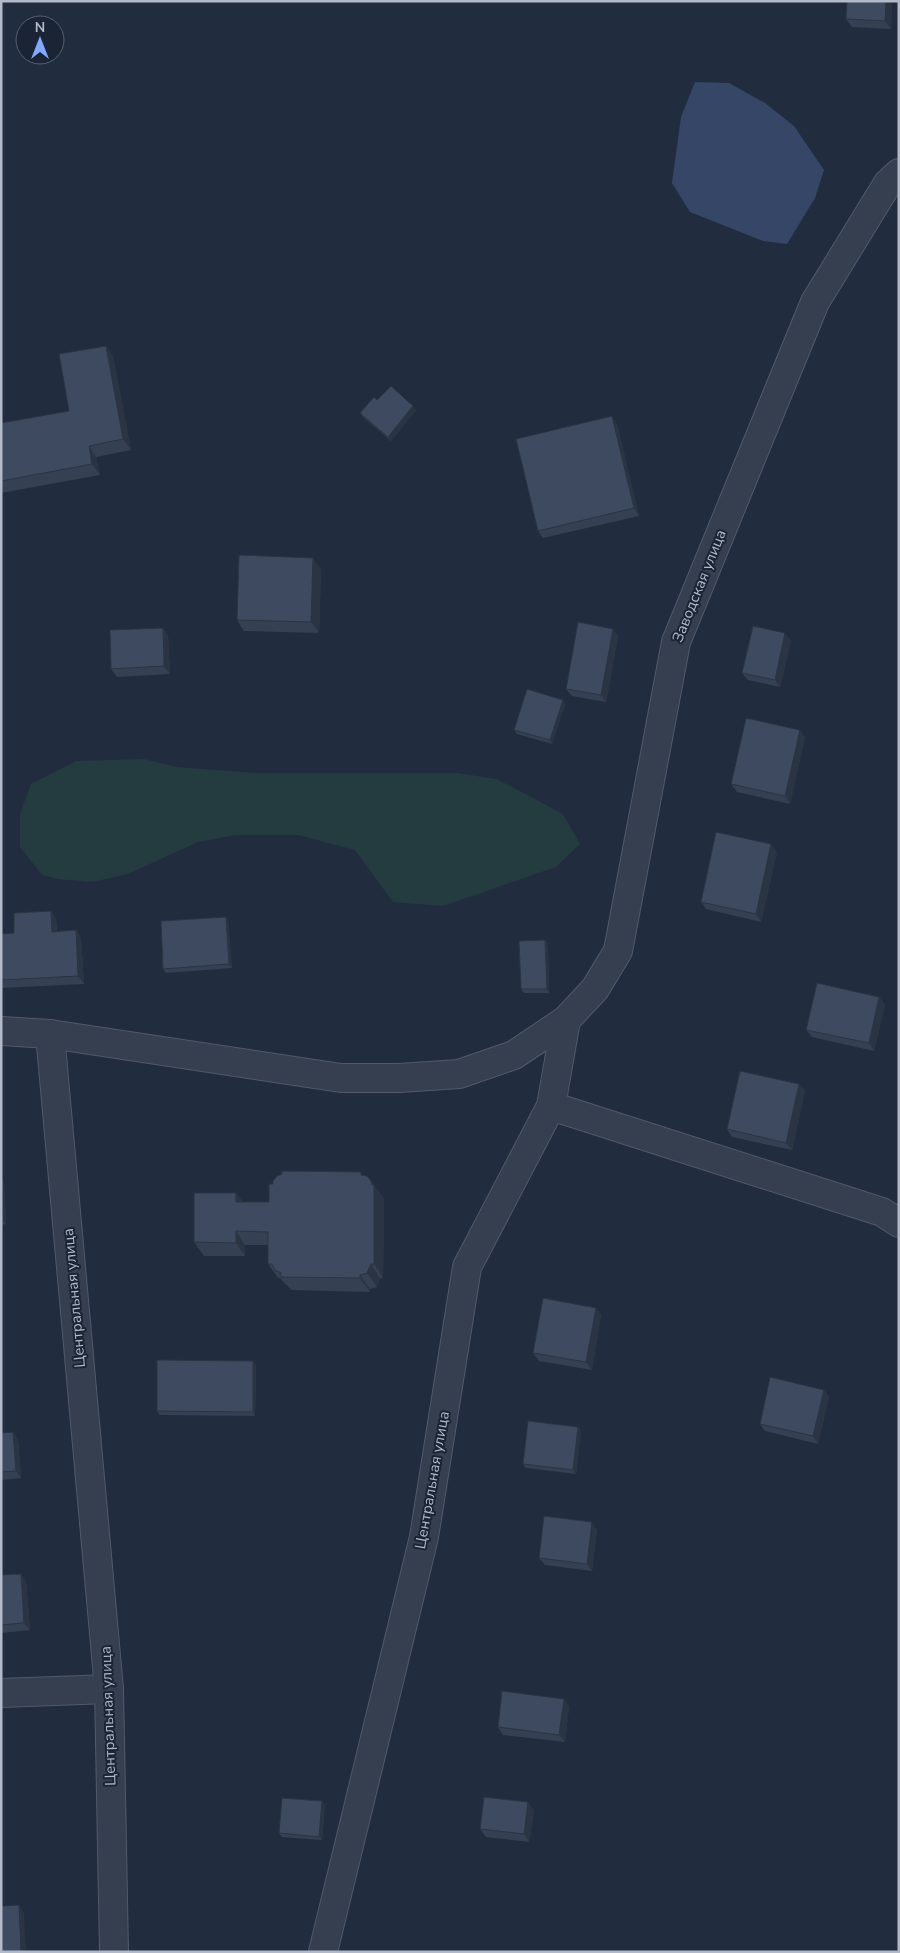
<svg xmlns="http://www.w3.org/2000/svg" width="900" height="1953" font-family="'Nunito Sans',sans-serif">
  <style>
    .green { fill: #243b40 }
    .water { fill: #354667 }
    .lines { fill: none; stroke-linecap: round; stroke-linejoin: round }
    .minor-casing { stroke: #515a6a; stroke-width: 30 }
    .tertiary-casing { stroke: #515a6a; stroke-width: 30 }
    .minor { stroke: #363f4f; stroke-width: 28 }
    .tertiary { stroke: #363f4f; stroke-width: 28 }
    .wall { fill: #354052 }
    .shaded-wall { fill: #2b3442 }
    .building { fill: #3e4a5f; stroke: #2b3442 }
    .labels { text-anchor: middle; stroke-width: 4; stroke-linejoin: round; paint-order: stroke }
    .street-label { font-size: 15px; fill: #b2baca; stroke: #1b2434 }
  </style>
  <rect width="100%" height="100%" fill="#222c3f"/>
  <path class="green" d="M144,759L176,767L257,773H457L497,779L563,814L580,844L556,867L443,906L393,902L355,850L298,835H236L198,842L128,874L92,882L57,879L42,875L20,847V813L31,784L76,761Z"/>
  <path class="water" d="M695,82L729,83L765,103L794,126L824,170L815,198L787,244L763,241L690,212L672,183L681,117Z"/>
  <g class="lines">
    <g class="minor-casing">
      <g id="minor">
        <path d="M1,1031L50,1034L341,1078H399L459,1074L514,1055L566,1020"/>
        <path d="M50,1034L109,1689L114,1952"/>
        <path d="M551,1106L882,1212L899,1223"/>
        <path d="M1,1693L109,1689"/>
        <path d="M323,1952L424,1537L467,1267L551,1106L566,1020"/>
      </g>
    </g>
    <g class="tertiary-casing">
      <path id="tertiary" d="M566,1020L595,989L618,951L676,642L815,302L888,183L899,173"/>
    </g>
    <use href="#minor" class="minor"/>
    <use href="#tertiary" class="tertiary"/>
  </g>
  <g class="wall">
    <path d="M892,1L891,29L852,27L846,19Z"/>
    <path d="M106,346L113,357L131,450L96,457L100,475L1,493V423L69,411Z"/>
    <path d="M377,400L416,410L391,441L363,417L360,413Z"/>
    <path d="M617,424L639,516L543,538L538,531Z"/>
    <path d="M321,569L319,633L244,631L237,620Z"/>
    <path d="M163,628L168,635L170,674L117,677L111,669Z"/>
    <path d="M613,629L618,636L606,702L572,696L566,689Z"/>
    <path d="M791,640L780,687L748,680L742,673Z"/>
    <path d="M565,704L552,744L517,734L514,730Z"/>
    <path d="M805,737L790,804L737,792L731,784Z"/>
    <path d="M777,852L761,922L706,909L701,902Z"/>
    <path d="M51,911L56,919L57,931L76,930L81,938L84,984L1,988V934L14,933Z"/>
    <path d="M228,921L232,968L166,973L163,969Z"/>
    <path d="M545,940L548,944L549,993H524L521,989Z"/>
    <path d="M879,997L885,1005L874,1051L812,1037L806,1030Z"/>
    <path d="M799,1084L805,1091L792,1150L732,1137L727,1129Z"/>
    <path d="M363,1175L371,1181L384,1199L383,1278H380L377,1287L370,1289V1292L291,1290L287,1285L285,1284L280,1278H278L268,1264V1245H245V1256H204L194,1242L236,1193L243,1202H269Z"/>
    <path d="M1,1178L4,1182L6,1224L1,1225Z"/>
    <path d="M596,1308L601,1315L592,1370L539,1361L533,1353Z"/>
    <path d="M256,1365L255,1416L160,1415L157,1411Z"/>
    <path d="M824,1390L829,1397L818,1444L765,1431L760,1424Z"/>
    <path d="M578,1427L581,1431L576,1474L526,1468L523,1464Z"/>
    <path d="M13,1432L18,1440L21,1478L1,1480V1433Z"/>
    <path d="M597,1530L592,1571L545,1565L539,1558Z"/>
    <path d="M1,1575L26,1581L30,1630L1,1633Z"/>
    <path d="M569,1706L565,1742L503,1735L498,1727Z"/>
    <path d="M322,1801L325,1805L322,1840L282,1837L279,1833Z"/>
    <path d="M534,1810L529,1842L486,1837L480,1829Z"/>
  </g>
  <g class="shaded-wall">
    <path d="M886,1H892L891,29L885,21Z"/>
    <path d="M106,346L113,357L131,450L123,439Z"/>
    <path d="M413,406L416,410L391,441L388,437Z"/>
    <path d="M612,416L617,424L639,516L634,508Z"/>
    <path d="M89,446L96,457L100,475L92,464Z"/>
    <path d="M313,558L321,569L319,633L311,622Z"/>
    <path d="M163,628L168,635L170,674L164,666Z"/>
    <path d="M613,629L618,636L606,702L601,695Z"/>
    <path d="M785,633L791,640L780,687L775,680Z"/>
    <path d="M563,700L565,704L552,744L550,740Z"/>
    <path d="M800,730L805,737L790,804L785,796Z"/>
    <path d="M771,844L777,852L761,922L756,914Z"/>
    <path d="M51,911L56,919L57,939L52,932Z"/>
    <path d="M226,917L228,921L232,968L229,964Z"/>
    <path d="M76,930L81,938L84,984L78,976Z"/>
    <path d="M545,940L548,944L549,993L547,989Z"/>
    <path d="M879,997L885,1005L874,1051L869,1043Z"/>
    <path d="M799,1084L805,1091L792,1150L786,1143Z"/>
    <path d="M1,1178L4,1182L6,1224L3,1221Z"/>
    <path d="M371,1181L384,1199L383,1278L374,1264Z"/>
    <path d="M236,1193L246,1207L236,1202Z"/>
    <path d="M236,1231L245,1245V1256L236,1243Z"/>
    <path d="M371,1264L380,1278L377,1287L367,1273Z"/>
    <path d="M360,1275L370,1289V1292L360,1278Z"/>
    <path d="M596,1308L601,1315L592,1370L586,1362Z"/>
    <path d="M253,1361L256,1365L255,1416L253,1412Z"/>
    <path d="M824,1390L829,1397L818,1444L813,1436Z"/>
    <path d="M578,1427L581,1431L576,1474L573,1470Z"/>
    <path d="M13,1432L18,1440L21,1478L16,1471Z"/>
    <path d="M592,1522L597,1530L592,1571L587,1564Z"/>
    <path d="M21,1574L26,1581L30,1630L24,1623Z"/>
    <path d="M564,1699L569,1706L565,1742L559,1735Z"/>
    <path d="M322,1801L325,1805L322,1840L319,1837Z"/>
    <path d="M528,1802L534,1810L529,1842L524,1834Z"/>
    <path d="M19,1905L24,1913L26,1952H21Z"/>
  </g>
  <g class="building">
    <path d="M847,1H886L885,21L846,19Z"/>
    <path d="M106,346L123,439L89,446L92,464L1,481V423L69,411L59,354Z"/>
    <path d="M391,386L413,406L388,437L360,413L374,397L377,400Z"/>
    <path d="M612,416L634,508L538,531L516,439Z"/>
    <path d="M239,555L313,558L311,622L237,620Z"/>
    <path d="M578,622L613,629L601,695L566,689Z"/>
    <path d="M753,626L785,633L775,680L742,673Z"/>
    <path d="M163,628L164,666L111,669L110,630Z"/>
    <path d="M527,689L563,700L550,740L514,730Z"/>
    <path d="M746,718L800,730L785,796L731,784Z"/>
    <path d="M716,832L771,844L756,914L701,902Z"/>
    <path d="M51,911L52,932L76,930L78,976L1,980V934L14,933V913Z"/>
    <path d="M226,917L229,964L163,969L161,921Z"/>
    <path d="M545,940L547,989H521L519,941Z"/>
    <path d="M817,983L879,997L869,1043L806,1030Z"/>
    <path d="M740,1071L799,1084L786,1143L727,1129Z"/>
    <path d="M282,1171L361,1172V1175L367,1176L371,1181L372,1185H374V1264H371L367,1273L360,1275V1278L281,1277V1273L275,1270L272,1264H268V1232L236,1231V1243L194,1242V1193H236V1202H269V1184H273V1181L277,1176L282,1174Z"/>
    <path d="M1,1188L3,1221H1Z"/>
    <path d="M543,1298L596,1308L586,1362L533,1353Z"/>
    <path d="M157,1360L253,1361V1412L157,1411Z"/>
    <path d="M770,1377L824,1390L813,1436L760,1424Z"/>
    <path d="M528,1421L578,1427L573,1470L523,1464Z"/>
    <path d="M13,1432L16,1471L1,1472V1433Z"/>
    <path d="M544,1516L592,1522L587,1564L539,1558Z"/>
    <path d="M21,1574L24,1623L1,1625V1575Z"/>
    <path d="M502,1691L564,1699L559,1735L498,1727Z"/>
    <path d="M484,1797L528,1802L524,1834L480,1829Z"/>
    <path d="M282,1798L322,1801L319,1837L279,1833Z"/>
    <path d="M19,1905L21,1952H1V1906Z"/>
  </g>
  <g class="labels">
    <g class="street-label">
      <text transform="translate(699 586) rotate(-68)" y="5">Заводская улица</text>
      <text transform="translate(74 1298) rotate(-95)" y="5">Центральная улица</text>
      <text transform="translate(432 1480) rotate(-80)" y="5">Центральная улица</text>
      <text transform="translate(108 1716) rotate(-92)" y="5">Центральная улица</text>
    </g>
  </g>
  <rect width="900" height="1953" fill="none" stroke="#b2baca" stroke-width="5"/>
  <g transform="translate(40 40)"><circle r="24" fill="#1b2434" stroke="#576070"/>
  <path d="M0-4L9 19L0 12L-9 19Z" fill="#83a9ff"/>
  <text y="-8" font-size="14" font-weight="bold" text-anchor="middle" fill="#b2baca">N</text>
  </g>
</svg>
